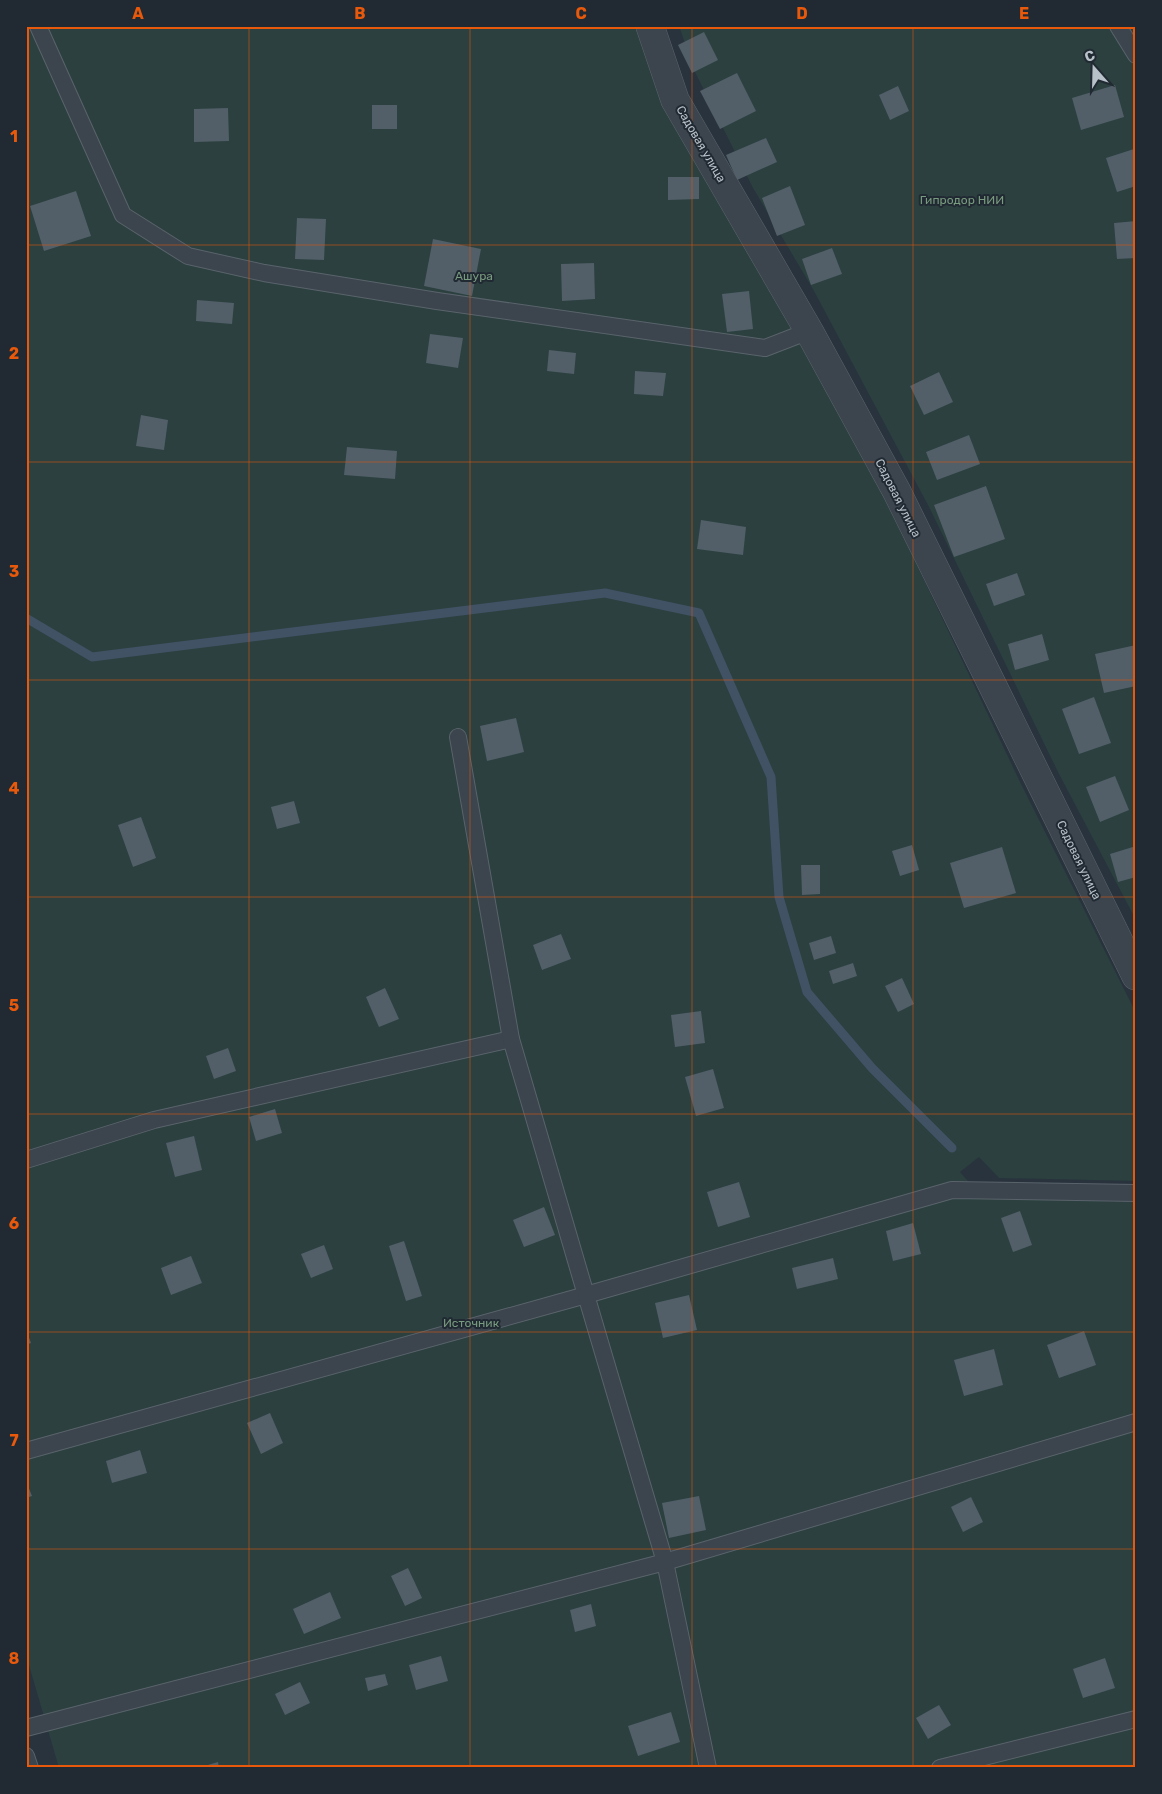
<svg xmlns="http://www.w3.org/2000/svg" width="1162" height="1794" font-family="Rubik,sans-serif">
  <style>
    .green { fill: #2b403f }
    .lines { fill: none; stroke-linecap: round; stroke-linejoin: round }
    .stream { stroke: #405264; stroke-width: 9 }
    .building { fill: #525e68 }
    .lane-casing { stroke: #5a636b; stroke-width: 18 }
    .street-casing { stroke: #5a636b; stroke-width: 29 }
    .lane { stroke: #3c454e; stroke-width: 16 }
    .street { stroke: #3c454e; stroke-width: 28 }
    .grid { fill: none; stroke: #e8590c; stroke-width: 1; stroke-opacity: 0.55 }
    .labels { text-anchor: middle; stroke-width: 4; stroke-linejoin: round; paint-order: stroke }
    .street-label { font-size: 12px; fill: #b8c0c8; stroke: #212a33 }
    .park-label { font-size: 12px; fill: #799b7f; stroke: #212a33 }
    .neatline { fill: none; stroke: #e8590c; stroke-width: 2 }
    .grid-label { font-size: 16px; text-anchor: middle; font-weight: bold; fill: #e8590c }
  </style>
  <rect width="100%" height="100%" fill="#28333d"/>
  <g class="green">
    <path d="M26,26H643L858,441L1021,784L1136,1013V1181L999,1178L979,1157L960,1172L983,1198L1136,1202V1768H59L26,1655Z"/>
    <path d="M679,26H1136V920L1058,772L929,507L814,291L753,188L695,72Z"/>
  </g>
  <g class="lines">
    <path class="stream" d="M26,618L92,657L605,593L699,613L771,777L779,897L807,992L872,1068L952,1148"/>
  </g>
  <g class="building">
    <path d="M704,32L718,60L692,73L678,45Z"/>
    <path d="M737,73L756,111L720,129L700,91Z"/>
    <path d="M1115,85L1124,117L1081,130L1072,98Z"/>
    <path d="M898,86L909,111L890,120L879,95Z"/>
    <rect x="372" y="105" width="25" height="24"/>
    <path d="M228,108L229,141L194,142V109Z"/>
    <path d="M766,138L777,162L737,180L726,155Z"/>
    <path d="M1134,149L1136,154V186L1117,192L1106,158Z"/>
    <path d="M668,177H699V199L668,200Z"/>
    <path d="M790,186L805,225L777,236L762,198Z"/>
    <path d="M76,191L91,236L44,251L30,206Z"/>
    <path d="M297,218L326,219L324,260L295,259Z"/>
    <path d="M1136,221V258L1117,259L1114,223Z"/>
    <path d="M433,239L481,249L472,296L424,286Z"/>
    <path d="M832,248L842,274L811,285L802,259Z"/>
    <path d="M594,263L595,299L562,301L561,264Z"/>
    <path d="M749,291L753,329L727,332L722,294Z"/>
    <path d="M197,300L234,303L232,324L196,321Z"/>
    <path d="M430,334L463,338L458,368L426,363Z"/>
    <path d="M549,350L576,353L574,374L547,371Z"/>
    <path d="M635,371L666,373L663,396L634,394Z"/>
    <path d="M939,372L953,402L924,415L910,386Z"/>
    <path d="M141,415L168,420L164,450L136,446Z"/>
    <path d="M969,435L980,464L937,480L926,452Z"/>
    <path d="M347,447L397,451L395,479L344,475Z"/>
    <path d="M986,486L1005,539L954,557L934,505Z"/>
    <path d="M701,520L746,527L743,555L697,549Z"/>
    <path d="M1017,573L1025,595L994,606L986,584Z"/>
    <path d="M1042,634L1049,660L1015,670L1008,644Z"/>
    <path d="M1136,645V686L1104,693L1095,654Z"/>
    <path d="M1094,697L1111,743L1079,754L1062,709Z"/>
    <path d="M516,718L524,752L487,761L480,726Z"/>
    <path d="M1115,776L1129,810L1100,822L1086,787Z"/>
    <path d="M294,801L300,823L277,829L271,807Z"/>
    <path d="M141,817L156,858L133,867L118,825Z"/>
    <path d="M912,845L919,870L900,876L892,851Z"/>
    <path d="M1136,846V877L1118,882L1110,854Z"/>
    <path d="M1002,847L1016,893L964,908L950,863Z"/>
    <path d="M801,865H820V894L802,895Z"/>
    <path d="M561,934L571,959L542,970L533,945Z"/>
    <path d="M831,936L836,953L814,960L809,943Z"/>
    <path d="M853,963L857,976L833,984L829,971Z"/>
    <path d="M902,978L914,1004L898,1012L885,986Z"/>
    <path d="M385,988L399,1019L379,1027L366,997Z"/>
    <path d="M701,1011L705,1043L675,1047L671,1015Z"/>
    <path d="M228,1048L236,1071L214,1079L206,1056Z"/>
    <path d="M713,1069L724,1108L696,1116L685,1077Z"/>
    <path d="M275,1109L282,1133L256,1141L249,1117Z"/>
    <path d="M194,1136L202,1170L175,1177L166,1143Z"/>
    <path d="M739,1182L750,1217L718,1227L707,1192Z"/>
    <path d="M544,1207L555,1235L524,1247L513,1220Z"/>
    <path d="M1020,1211L1032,1245L1013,1252L1001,1218Z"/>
    <path d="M913,1223L921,1254L893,1261L886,1231Z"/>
    <path d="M404,1241L422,1296L406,1301L389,1246Z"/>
    <path d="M324,1245L333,1269L311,1278L301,1254Z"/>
    <path d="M191,1256L202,1283L171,1295L161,1268Z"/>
    <path d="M833,1258L838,1279L797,1289L792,1268Z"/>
    <path d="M689,1295L697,1330L663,1338L655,1303Z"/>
    <path d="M26,1330L31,1343L26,1345Z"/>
    <path d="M1084,1331L1096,1365L1059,1378L1047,1345Z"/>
    <path d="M994,1349L1003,1385L964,1396L954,1360Z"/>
    <path d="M270,1413L283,1443L261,1454L247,1423Z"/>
    <path d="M140,1450L147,1473L112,1483L106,1461Z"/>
    <path d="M26,1481L32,1496L26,1498Z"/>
    <path d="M699,1496L706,1530L669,1538L662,1503Z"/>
    <path d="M971,1497L983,1522L963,1532L951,1507Z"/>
    <path d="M408,1568L422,1598L405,1606L391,1576Z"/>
    <path d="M330,1592L341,1618L304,1634L293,1609Z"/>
    <path d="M591,1604L596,1626L575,1632L570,1610Z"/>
    <path d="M441,1656L448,1681L416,1690L409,1665Z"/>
    <path d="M1105,1658L1115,1688L1083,1698L1073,1669Z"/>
    <path d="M385,1674L388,1685L368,1691L365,1678Z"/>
    <path d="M300,1682L310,1703L285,1715L275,1694Z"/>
    <path d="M939,1705L951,1725L928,1739L916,1718Z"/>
    <path d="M671,1712L680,1742L638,1756L628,1726Z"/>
    <path d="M218,1762L219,1768H201V1767Z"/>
  </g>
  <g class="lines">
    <g class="lane-casing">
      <g id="lane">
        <path d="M38,26L123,215L188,256L264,273L437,301L765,348L809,331"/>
        <path d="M1118,26L1136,55"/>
        <path d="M26,1160L154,1120L511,1039"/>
        <path d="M26,1451L586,1295L511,1039L458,737"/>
        <path d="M26,1728L665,1562L1136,1422"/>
        <path d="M26,1756L30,1768"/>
        <path d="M708,1768L665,1562L586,1295L952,1190L1136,1193"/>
        <path d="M940,1768L1136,1719"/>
      </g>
    </g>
    <g class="street-casing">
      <path id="street" d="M650,26L675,100L809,331L897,492L1136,976"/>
    </g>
    <use href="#lane" class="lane"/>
    <use href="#street" class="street"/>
  </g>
  <path class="grid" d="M249,26V1768M470,26V1768M692,26V1768M913,26V1768M26,245H1136M26,462H1136M26,680H1136M26,897H1136M26,1114H1136M26,1332H1136M26,1549H1136"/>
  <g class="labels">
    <g class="street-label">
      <text transform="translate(701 144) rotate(60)" y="4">Садовая улица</text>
      <text transform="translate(898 498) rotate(63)" y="4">Садовая улица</text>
      <text transform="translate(1079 860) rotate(64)" y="4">Садовая улица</text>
    </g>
    <g class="park-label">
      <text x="962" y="204">Гипродор НИИ</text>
      <text x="474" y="280">Ашура</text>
      <text x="471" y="1327">Источник</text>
    </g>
  </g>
  <rect width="1162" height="1794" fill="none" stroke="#212a33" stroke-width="55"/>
  <g transform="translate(1094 68) rotate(340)" stroke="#212a33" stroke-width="4" paint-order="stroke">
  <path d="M0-4L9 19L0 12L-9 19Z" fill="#b8c0c8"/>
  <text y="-8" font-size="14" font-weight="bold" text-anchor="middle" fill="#b8c0c8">С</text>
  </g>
  <rect x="28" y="28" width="1106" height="1738" class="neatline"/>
  <g class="grid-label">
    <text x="138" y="19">A</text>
    <text x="360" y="19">B</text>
    <text x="581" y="19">C</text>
    <text x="802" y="19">D</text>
    <text x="1024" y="19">E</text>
    <text x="14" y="142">1</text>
    <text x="14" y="359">2</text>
    <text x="14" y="577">3</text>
    <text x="14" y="794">4</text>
    <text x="14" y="1011">5</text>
    <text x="14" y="1229">6</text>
    <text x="14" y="1446">7</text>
    <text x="14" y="1664">8</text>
  </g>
</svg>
